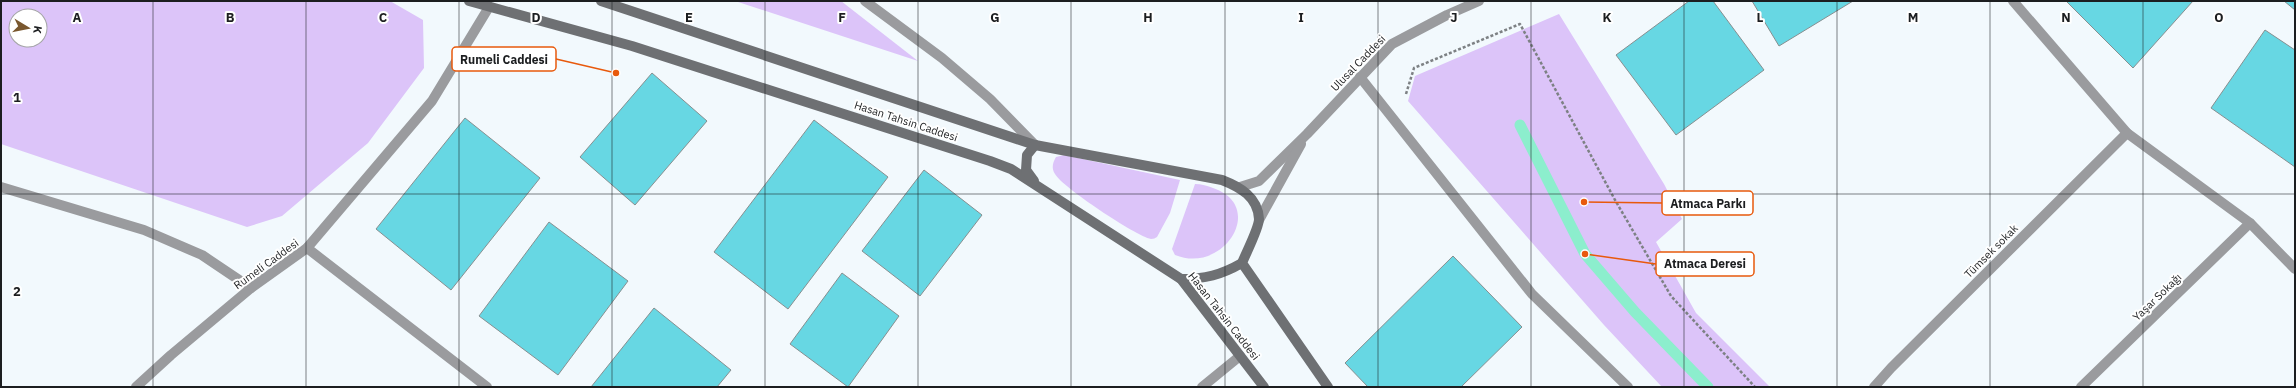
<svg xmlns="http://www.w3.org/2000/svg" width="2296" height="388" font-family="'IBM Plex Sans',sans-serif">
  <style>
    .green { fill: #dcc4f9; fill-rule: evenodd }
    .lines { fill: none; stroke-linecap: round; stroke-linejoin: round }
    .stream { stroke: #8ceecd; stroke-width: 11 }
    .building { fill: #67d7e3; stroke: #878f90 }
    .path { stroke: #7d8184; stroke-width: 2.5; stroke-dasharray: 3 2; stroke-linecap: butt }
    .minor { stroke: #9a9b9e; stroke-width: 10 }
    .tertiary { stroke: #9a9b9e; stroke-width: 10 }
    .secondary { stroke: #6e7073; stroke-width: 10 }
    .grid { fill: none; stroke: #1c1e20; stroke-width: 1; stroke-opacity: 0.55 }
    .labels { text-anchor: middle; stroke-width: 4; stroke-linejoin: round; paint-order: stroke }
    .street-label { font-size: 11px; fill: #1c1e20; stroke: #fff }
    .grid-label { font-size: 13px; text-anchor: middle; font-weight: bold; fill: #1c1e20; stroke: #fff; stroke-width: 4; stroke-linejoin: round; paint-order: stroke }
    .leader { fill: none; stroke: #e8590c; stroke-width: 1.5 }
    .callout-dot { fill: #e8590c; stroke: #fff; stroke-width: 1.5 }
    .callout { fill: #fff; stroke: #e8590c; stroke-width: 1.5 }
    .callout-label { font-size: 12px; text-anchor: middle; font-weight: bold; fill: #1c1e20 }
  </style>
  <rect width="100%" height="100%" fill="#f2f9fd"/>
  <g class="green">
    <path d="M1,1H390L423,20L424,68L368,143L282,216L247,227L1,144ZM16,16H40V40H16Z"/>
    <path d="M735,1H841L918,61Z"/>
    <path d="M1559,14L1664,184L1682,219L1656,242L1696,313L1770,387H1662L1604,325L1408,101L1415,76Z"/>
    <path d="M1064,155L1180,180L1170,213L1157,237C1155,238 1154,239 1151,239C1136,236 1062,187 1055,174C1051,168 1053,162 1056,157Z"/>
    <path d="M1195,184C1201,184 1208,186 1213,188C1267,206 1224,275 1175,255L1172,249Z"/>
  </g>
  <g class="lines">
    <path class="stream" d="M1520,125L1585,254L1635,312L1708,387"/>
  </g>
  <g class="building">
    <path d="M1689,1H1713L1764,70L1676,135L1616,55Z"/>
    <path d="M1752,1H1853L1779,46Z"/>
    <path d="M2066,1H2193L2133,68Z"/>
    <path d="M2284,1H2295V10Z"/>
    <path d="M2265,30L2295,50V167L2211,108Z"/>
    <path d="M652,73L707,121L635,205L580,157Z"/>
    <path d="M465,118L540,178L451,290L376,229Z"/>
    <path d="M814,120L888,177L788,309L714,252Z"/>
    <path d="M924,170L982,215L920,296L862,251Z"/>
    <path d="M549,222L628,281L558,375L479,316Z"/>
    <path d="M1453,256L1522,327L1461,387H1368L1345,363Z"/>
    <path d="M842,273L899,316L848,387L790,344Z"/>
    <path d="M654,308L731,370L717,387H591Z"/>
  </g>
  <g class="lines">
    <path class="path" d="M1406,94L1414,68L1520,24L1615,200L1671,296L1755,387"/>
    <g class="minor">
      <path d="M2013,1L2127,133L2250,223L2295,269"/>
      <path d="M1360,77L1532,294L1628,387"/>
      <path d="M1,187L144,230L202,255L251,288"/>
      <path d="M307,248L487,387"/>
      <path d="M1202,387L1240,356"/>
      <path d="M1874,387L1891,368L2127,133"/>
      <path d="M2081,387L2250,223"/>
    </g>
    <g class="tertiary">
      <path d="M865,1L942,58L990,99L1035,145"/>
      <path d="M1240,187L1259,181L1307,134L1392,44L1447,15L1479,1"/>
      <path d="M1259,220L1301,144"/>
      <path d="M136,387L171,355L251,288L307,248L432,101L489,7"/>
    </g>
    <g class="secondary">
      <path d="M469,1L632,46L990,161L1011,169L1181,279L1264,387"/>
      <path d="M601,1L1035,145L1222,180C1240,187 1258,197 1259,219C1259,228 1246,253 1242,263L1328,387"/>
      <path d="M1034,181L1026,170L1027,155L1035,145"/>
      <path d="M1181,279C1205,279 1221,275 1242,263"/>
    </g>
  </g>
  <path class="grid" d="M153,1V387M306,1V387M459,1V387M612,1V387M765,1V387M918,1V387M1071,1V387M1225,1V387M1378,1V387M1531,1V387M1684,1V387M1837,1V387M1990,1V387M2143,1V387M1,194H2295"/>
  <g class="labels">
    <g class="street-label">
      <text transform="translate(1358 63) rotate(-46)" y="4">Ulusal Caddesi</text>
      <text transform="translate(906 121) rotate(18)" y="4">Hasan Tahsin Caddesi</text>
      <text transform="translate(1991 251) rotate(-45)" y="4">Tümsek sokak</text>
      <text transform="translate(266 264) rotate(-36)" y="4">Rumeli Caddesi</text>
      <text transform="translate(2157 297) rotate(-44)" y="4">Yaşar Sokağı</text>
      <text transform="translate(1224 316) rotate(52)" y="4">Hasan Tahsin Caddesi</text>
    </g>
  </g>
  <g class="grid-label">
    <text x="77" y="22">A</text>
    <text x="230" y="22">B</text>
    <text x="383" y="22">C</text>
    <text x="536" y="22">D</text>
    <text x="689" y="22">E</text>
    <text x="842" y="22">F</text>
    <text x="995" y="22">G</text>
    <text x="1148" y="22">H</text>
    <text x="1301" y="22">I</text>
    <text x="1454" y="22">J</text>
    <text x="1607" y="22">K</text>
    <text x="1760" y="22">L</text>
    <text x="1913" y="22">M</text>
    <text x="2066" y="22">N</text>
    <text x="2219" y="22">O</text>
    <text x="17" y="102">1</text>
    <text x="17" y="296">2</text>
  </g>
  <path class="leader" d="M616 73L556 59M1584 202L1662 203M1585 254L1656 264"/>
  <g class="callout-dot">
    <circle cx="616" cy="73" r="4"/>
    <circle cx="1584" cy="202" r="4"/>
    <circle cx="1585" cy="254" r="4"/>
  </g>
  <g class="callout">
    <rect x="452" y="47" width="104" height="24" rx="4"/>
    <rect x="1662" y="191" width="91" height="24" rx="4"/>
    <rect x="1656" y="252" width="98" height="24" rx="4"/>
  </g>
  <g class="callout-label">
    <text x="504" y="64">Rumeli Caddesi</text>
    <text x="1708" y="208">Atmaca Parkı</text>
    <text x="1705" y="268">Atmaca Deresi</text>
  </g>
  <rect width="2296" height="388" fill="none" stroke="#1c1e20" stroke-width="4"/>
  <g transform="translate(28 28) rotate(100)"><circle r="19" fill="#ffffff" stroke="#a4a5a6"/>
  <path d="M0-3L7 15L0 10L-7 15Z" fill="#79572e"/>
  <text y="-6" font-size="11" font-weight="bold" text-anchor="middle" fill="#1c1e20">K</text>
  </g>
</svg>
